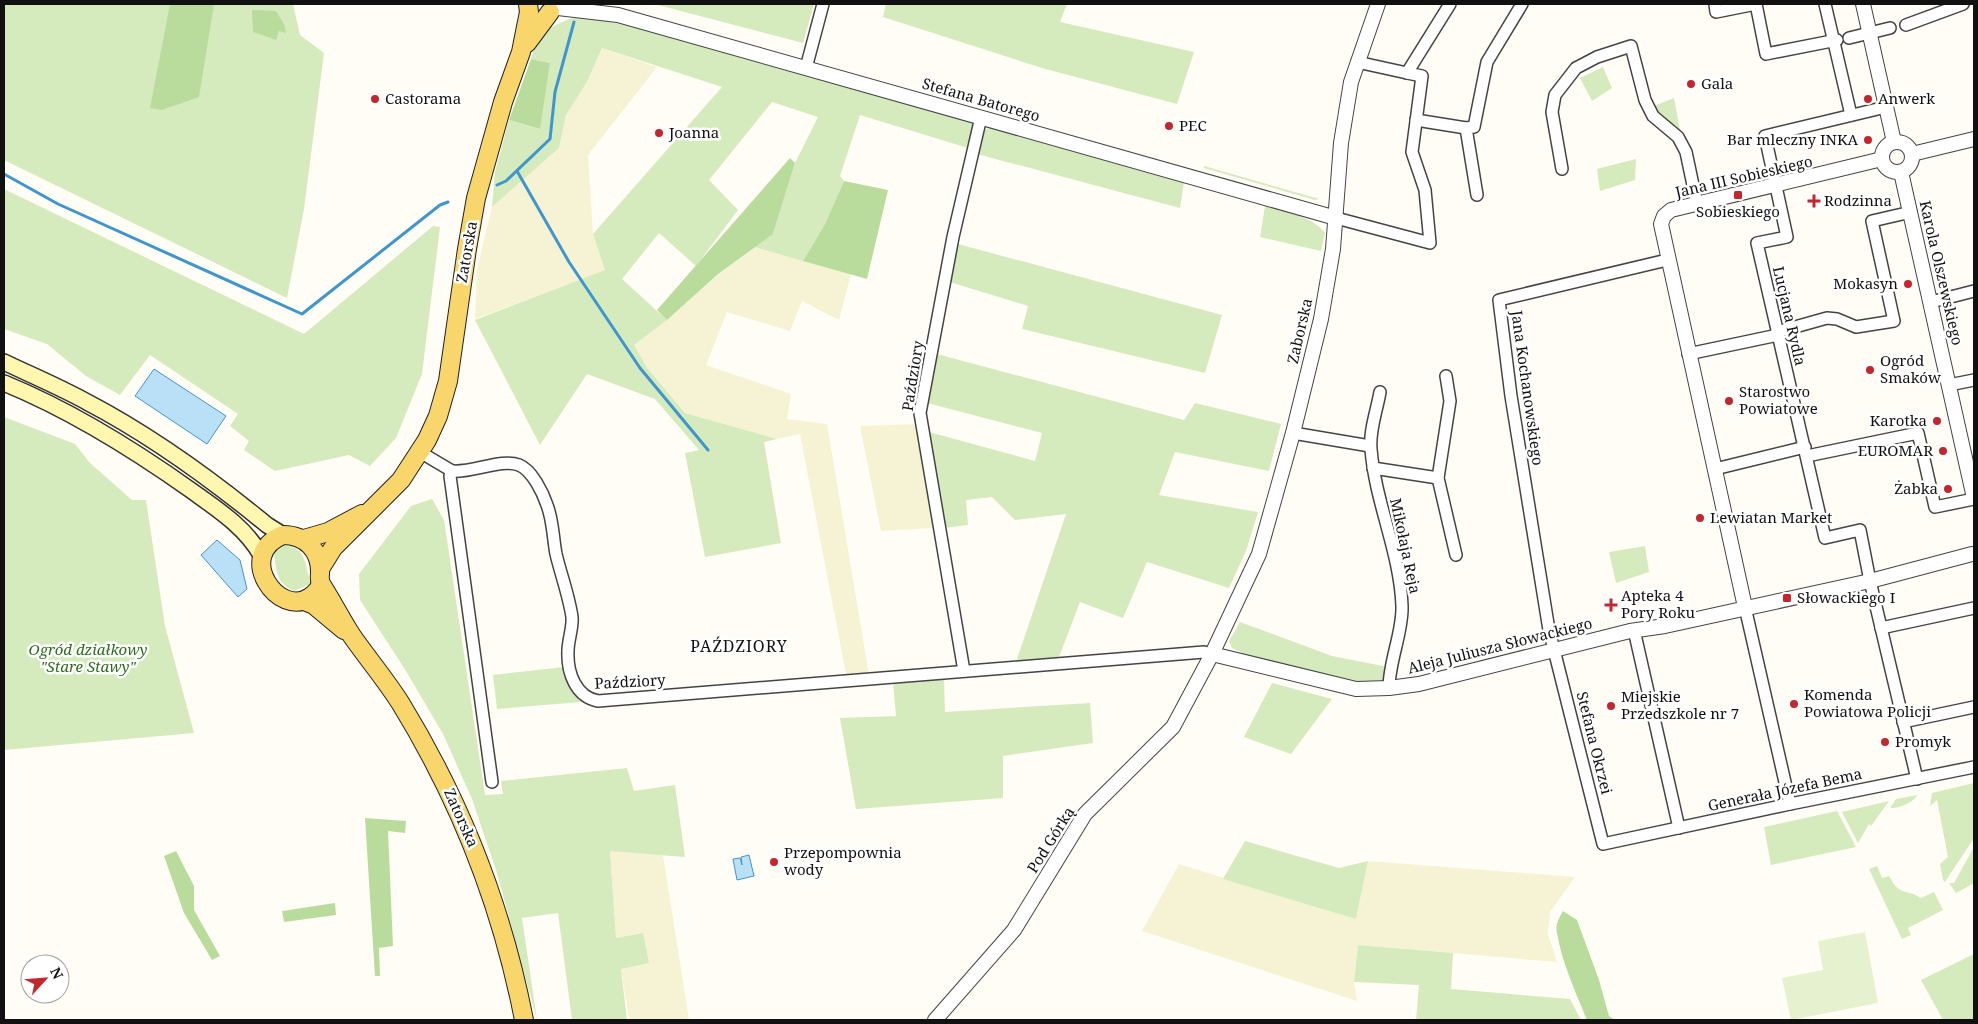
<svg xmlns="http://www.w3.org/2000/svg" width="1978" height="1024" font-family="'Noto Serif',serif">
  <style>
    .farmland { fill: #f6f3d4 }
    .green { fill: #d5ebbd }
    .forest { fill: #b9dc9c }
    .pitch { fill: #e6f2cf }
    .water { fill: #b9e0f7; stroke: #3f96cf }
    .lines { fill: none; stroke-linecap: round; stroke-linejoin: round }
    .stream { stroke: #3f96cf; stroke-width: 3 }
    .minor-casing { stroke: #444; stroke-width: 14 }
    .tertiary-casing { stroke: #444; stroke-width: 16 }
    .secondary-casing { stroke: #333; stroke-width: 18 }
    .primary-casing { stroke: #222; stroke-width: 20 }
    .minor { stroke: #fff; stroke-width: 11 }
    .tertiary { stroke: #fff; stroke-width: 14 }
    .secondary { stroke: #fff6b0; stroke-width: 15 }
    .primary { stroke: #f9d66b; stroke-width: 18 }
    .poi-dot { fill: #c4262e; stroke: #fff; stroke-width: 2 }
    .labels { text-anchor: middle; stroke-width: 5; stroke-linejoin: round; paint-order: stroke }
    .poi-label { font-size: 15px; fill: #111; stroke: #fff; text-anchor: start }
    .street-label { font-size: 15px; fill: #111; stroke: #fff }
    .park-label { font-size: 15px; font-style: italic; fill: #2f6b1f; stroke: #fff }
    .neighbourhood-label { font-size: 16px; letter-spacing: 1px; fill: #111; stroke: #fff }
  </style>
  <rect width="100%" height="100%" fill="#fffdf5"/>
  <g class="farmland">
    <path d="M602,48L657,67L588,155L593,234L606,270L475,319L477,269L492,207L559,148L566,115L587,82Z"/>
    <path d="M754,247L851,274L839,320L802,301L790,331L727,312L706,365L791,394L787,419L827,424L869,675L846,674L800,434L777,439L685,413L648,369L634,345L667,320L718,274Z"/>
    <path d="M918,424L933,528L881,531L860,426Z"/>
    <path d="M610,850L663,855L689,1020H629L621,969L649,963L616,939Z"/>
    <path d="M1368,861L1575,877L1550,912L1548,934L1557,962L1358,945L1354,982L1357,1001L1142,931L1179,864L1356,919Z"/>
  </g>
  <g class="green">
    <path d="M4,4H293L300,35L324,53L304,209L287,298L4,160Z"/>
    <path d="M654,4H814L803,43Z"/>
    <path d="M886,4H1067L1060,22L1194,52L1177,104L1042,68L883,17Z"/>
    <path d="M584,16L674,36L973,121L968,148L860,115L840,176L844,181L825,224L803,261L754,247L773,234L795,163L818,117L772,102L709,180L738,210L696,266L659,233L622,279L667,320L634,345L648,369L685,413L777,439L764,442L781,543L705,557L685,453L699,450L655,399L587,374L540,445L475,320L605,270L593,234L722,87L602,48L587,82L566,115L559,148L492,207L495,172L509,120L539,129L550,63L531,59L538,33L569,19Z"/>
    <path d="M1603,67L1612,88L1592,101L1580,78Z"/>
    <path d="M1674,98L1683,146L1649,108Z"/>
    <path d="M991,128L1184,182L1180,208L977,154L982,130Z"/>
    <path d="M1636,159L1635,180L1600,191L1597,169Z"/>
    <path d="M1204,166L1319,199L1315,200L1204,168Z"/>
    <path d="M1203,172L1302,200L1301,202Z"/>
    <path d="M4,189L304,334L433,226L440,227L422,374L396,438L370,466L349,455L275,471L244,450L249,441L230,426L238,414L150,355L120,395L86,376L47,344L4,329Z"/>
    <path d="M1265,206C1285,212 1313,216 1325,233L1321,251L1260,237Z"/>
    <path d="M958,244L1222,315L1205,373L1022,329L1028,306L950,282Z"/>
    <path d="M937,354L1184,420L1195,403L1281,424L1269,471L1175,452L1159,495L1258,512L1246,551L1229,588L1147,562L1123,618L1080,602L1059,657L1015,665L1066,514L1015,520L992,497L966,500L968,525L944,528L929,432L1035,461L1042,433L927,403Z"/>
    <path d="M4,417L75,444L90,463L132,500H146L165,626L194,733L4,750Z"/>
    <path d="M432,499L444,520L485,795L503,794L501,781L627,768L634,791L675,785L685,857L610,851L616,938L643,933L649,963L621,969L627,1020H572L558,913L522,918L537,1020L497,873L472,799L443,734L406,671L360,600L359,574L411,506Z"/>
    <path d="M280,545C308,545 304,565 311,584L294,591C274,582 277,568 273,549Z"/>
    <path d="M1645,546L1649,572L1616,583L1609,552Z"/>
    <path d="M1240,622L1332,656L1388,667L1386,685L1357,684L1241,657V652L1232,648L1229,641Z"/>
    <path d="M564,667L569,684L580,702L497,709L493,675Z"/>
    <path d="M944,678L945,712L1090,703L1093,743L1003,756V798L856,809L840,718L896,716L893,682Z"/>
    <path d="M1272,683L1332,699L1291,754L1244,737Z"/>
    <path d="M1974,783V838L1945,882L1943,880L1940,864L1948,857L1937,800L1930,806L1932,793Z"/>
    <path d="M1917,795C1915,802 1897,809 1890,808L1896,799Z"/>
    <path d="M1889,801L1871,826L1869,824L1858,843L1842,812Z"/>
    <path d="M1837,811L1856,847L1771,865L1764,827Z"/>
    <path d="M1245,841L1339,868L1368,861L1356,919L1223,879Z"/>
    <path d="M1974,847V883L1956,893L1949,883H1954Z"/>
    <path d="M1877,866L1882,878L1889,876C1900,897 1905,888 1921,898L1934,892L1943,910L1908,928L1911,935L1902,939L1869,869Z"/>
    <path d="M1358,945L1453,953L1451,989L1570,999L1581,1020H1416L1419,985L1354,982Z"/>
    <path d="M1974,954V1020H1943L1921,980Z"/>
  </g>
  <g class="forest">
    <path d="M170,4H214L199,97L162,110L150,108Z"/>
    <path d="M252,10L276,11L284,24L286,33L279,31L276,40L253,32Z"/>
    <path d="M531,59L550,63L540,129L509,120Z"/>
    <path d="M790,158L795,163L773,234L718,274L667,320L657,310Z"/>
    <path d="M844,181L888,190L867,279L803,261L825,224Z"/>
    <path d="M365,818L406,821L405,833L388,831L393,946L379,948L380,976H375Z"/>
    <path d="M176,851L194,886V910L220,956L212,960L184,913L164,856Z"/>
    <path d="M335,903L336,915L284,922L282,911Z"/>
    <path d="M1563,911L1577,920L1599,980L1609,1016L1615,1020H1587C1576,993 1562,963 1557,933C1555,925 1559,918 1563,911Z"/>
  </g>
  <path class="pitch" d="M1865,932L1878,1003L1791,1020L1782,978L1823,970L1818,941Z"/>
  <g class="water">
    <path d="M154,369L226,416L207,444L135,396Z"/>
    <path d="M217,540L240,560L247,589L238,597L201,555Z"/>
    <path d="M749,855L754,876L737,880L733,859L740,858L742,865L741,857Z"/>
  </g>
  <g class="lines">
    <g class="stream">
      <path d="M517,171L569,262L640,368L708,450"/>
      <path d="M4,174L58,204L302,314L440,205L448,202"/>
      <path d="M497,185L506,181L550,139L555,92L574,22"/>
    </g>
    <g class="minor-casing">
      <g id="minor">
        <path d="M1715,4L1716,12L1756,4"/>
        <path d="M1756,4L1766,54L1837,40"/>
        <path d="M1825,4L1851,115"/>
        <path d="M1906,25L1963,4"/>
        <path d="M1849,38L1890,28"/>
        <path d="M1357,62L1407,73"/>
        <path d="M806,68L823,4"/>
        <path d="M1886,107L1765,136L1787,237L1757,243L1825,538L1860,530L1870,581L1917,779"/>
        <path d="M1416,120L1466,128"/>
        <path d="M1562,169L1552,112L1555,95L1576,68L1597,57L1631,46L1645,100L1653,116L1678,137L1686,152L1697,204"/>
        <path d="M1477,195L1466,128L1474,127L1487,62L1522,4"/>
        <path d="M1336,218L1430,243L1425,190L1412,152L1422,76L1407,73L1450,4"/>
        <path d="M1667,260L1499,300L1511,396L1549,630L1603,844L1790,804L1974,767"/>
        <path d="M1931,302L1974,291"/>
        <path d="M1777,332L1827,318L1837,319L1856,327L1894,321L1872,221L1911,212"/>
        <path d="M1688,354L1778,335"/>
        <path d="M1446,376L1450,401L1438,478L1456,555"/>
        <path d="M1949,385L1974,380"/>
        <path d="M1380,392C1377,410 1369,431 1371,449C1375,502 1400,552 1402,606C1403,632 1389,661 1389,688"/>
        <path d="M1293,433L1370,446"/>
        <path d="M420,452L452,471L450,476L492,782"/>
        <path d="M1807,456L1918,433L1935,507L1974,499"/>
        <path d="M1373,468L1438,478"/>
        <path d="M1715,469L1805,447"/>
        <path d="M452,471C473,473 501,458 519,465C532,470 543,493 547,505C553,520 553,538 556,554C561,575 569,596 572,617C573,628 568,640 568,651C567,673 576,697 598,701L1204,652L1212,654"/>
        <path d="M1745,607L1790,804"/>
        <path d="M1881,628L1974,608"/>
        <path d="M1634,630L1679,828"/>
        <path d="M964,671L920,413L953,237L981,117"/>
        <path d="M1903,722L1974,707"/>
      </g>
    </g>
    <g class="tertiary-casing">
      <g id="tertiary">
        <path d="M1863,4L1894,142"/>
        <path d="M558,8L618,15L1336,218"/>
        <circle cx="1897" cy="157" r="15"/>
        <path d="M1912,154L1974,139"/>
        <path d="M1901,172L1974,498"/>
        <path d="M1745,607L1661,224L1664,216L1671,210L1882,159"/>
        <path d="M1212,654L1356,689L1389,688L1419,684L1630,631L1665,626L1870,581L1972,554"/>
        <path d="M935,1020L1014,930L1085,814L1173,727L1212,654L1259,554L1293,433L1321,319L1333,249L1341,143L1351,82L1378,4"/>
      </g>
    </g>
    <g class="secondary-casing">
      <g id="secondary">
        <path d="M4,362C31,375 60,387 87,402C152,436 211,479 267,525L283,535"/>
        <path d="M4,383C70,410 133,449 192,491C217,509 245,527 261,555"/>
      </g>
    </g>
    <g class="primary-casing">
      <g id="primary">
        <path d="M527,43L550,12"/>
        <path d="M283,535C306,535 321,551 320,574C319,577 321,582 320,585C319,590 314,594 310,597C279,619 234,555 283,535Z"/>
        <path d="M304,539L328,532L362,514"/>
        <path d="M320,569L333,548L401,480L427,440L438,416L448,381L467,249L476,198L503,102L521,52L529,12L528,4"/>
        <path d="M321,584C332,601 341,619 352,636C368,659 386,680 401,704C461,802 502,907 524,1020"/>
        <path d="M304,601L314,605L344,630"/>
      </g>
    </g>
    <use href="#minor" class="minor"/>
    <use href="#tertiary" class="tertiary"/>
    <use href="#secondary" class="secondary"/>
    <use href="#primary" class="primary"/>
  </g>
  <g class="poi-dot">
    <circle cx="1691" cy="84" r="5"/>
    <circle cx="375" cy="99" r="5"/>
    <circle cx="1868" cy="99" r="5"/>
    <circle cx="1169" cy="126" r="5"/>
    <circle cx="659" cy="133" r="5"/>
    <circle cx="1868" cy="140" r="5"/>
    <rect x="1733" y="190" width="10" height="10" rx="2.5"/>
    <path d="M1811.5 193.5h5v5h5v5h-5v5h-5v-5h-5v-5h5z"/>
    <circle cx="1908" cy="284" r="5"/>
    <circle cx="1870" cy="370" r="5"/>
    <circle cx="1729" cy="401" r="5"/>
    <circle cx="1937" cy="421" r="5"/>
    <circle cx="1943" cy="451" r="5"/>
    <circle cx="1948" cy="489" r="5"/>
    <circle cx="1700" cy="518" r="5"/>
    <rect x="1782" y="593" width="10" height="10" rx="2.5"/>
    <path d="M1608.5 597.5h5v5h5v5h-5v5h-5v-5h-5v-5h5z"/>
    <circle cx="1794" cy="704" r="5"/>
    <circle cx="1611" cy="706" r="5"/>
    <circle cx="1885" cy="742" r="5"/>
    <circle cx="774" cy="862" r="5"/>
  </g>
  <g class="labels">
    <g class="poi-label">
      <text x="1701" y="89">Gala</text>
      <text x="385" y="104">Castorama</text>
      <text x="1878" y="104">Anwerk</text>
      <text x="1179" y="131">PEC</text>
      <text x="669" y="138">Joanna</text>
      <text x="1858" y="145" text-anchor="end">Bar mleczny INKA</text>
      <text x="1824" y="206">Rodzinna</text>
      <text x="1738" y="217" text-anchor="middle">Sobieskiego</text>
      <text x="1898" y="289" text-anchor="end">Mokasyn</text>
      <text x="1880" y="366">Ogród<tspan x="1880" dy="17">Smaków</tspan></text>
      <text x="1739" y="397">Starostwo<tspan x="1739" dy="17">Powiatowe</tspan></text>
      <text x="1927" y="426" text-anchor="end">Karotka</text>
      <text x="1933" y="456" text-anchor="end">EUROMAR</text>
      <text x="1938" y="494" text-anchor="end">Żabka</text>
      <text x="1710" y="523">Lewiatan Market</text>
      <text x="1621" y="601">Apteka 4<tspan x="1621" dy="17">Pory Roku</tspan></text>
      <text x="1797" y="603">Słowackiego I</text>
      <text x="1804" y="700">Komenda<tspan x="1804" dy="17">Powiatowa Policji</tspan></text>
      <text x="1621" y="702">Miejskie<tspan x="1621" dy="17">Przedszkole nr 7</tspan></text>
      <text x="1895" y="747">Promyk</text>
      <text x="784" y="858">Przepompownia<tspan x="784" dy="17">wody</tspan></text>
    </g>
    <g class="street-label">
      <text transform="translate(981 100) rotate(16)" y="5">Stefana Batorego</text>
      <text transform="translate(1744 177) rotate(-13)" y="5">Jana III Sobieskiego</text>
      <text transform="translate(467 252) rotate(-80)" y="5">Zatorska</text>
      <text transform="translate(1941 273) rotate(77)" y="5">Karola Olszewskiego</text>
      <text transform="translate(1789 316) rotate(77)" y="5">Lucjana Rydla</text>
      <text transform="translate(1300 331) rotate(-77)" y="5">Zaborska</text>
      <text transform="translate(913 376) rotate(-81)" y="5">Paździory</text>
      <text transform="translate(1527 388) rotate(82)" y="5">Jana Kochanowskiego</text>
      <text transform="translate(1405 546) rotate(78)" y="5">Mikołaja Reja</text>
      <text transform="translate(1500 646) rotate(-14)" y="5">Aleja Juliusza Słowackiego</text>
      <text transform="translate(630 682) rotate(-3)" y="5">Paździory</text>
      <text transform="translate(1594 743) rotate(76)" y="5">Stefana Okrzei</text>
      <text transform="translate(1785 790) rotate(-12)" y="5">Generała Józefa Bema</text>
      <text transform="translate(461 818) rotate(66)" y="5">Zatorska</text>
      <text transform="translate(1051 840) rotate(-58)" y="5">Pod Górką</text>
    </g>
    <g class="park-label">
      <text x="88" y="655">Ogród działkowy<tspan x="88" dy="17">"Stare Stawy"</tspan></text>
    </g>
    <g class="neighbourhood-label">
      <text x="739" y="652">PAŹDZIORY</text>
    </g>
  </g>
  <rect width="1978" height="1024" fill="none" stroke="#111111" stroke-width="10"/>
  <g transform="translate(45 979) rotate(64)"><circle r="24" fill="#ffffff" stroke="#a0a0a0"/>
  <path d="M0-4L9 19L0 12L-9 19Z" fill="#c4262e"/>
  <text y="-8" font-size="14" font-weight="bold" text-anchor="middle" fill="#111111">N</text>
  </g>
</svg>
